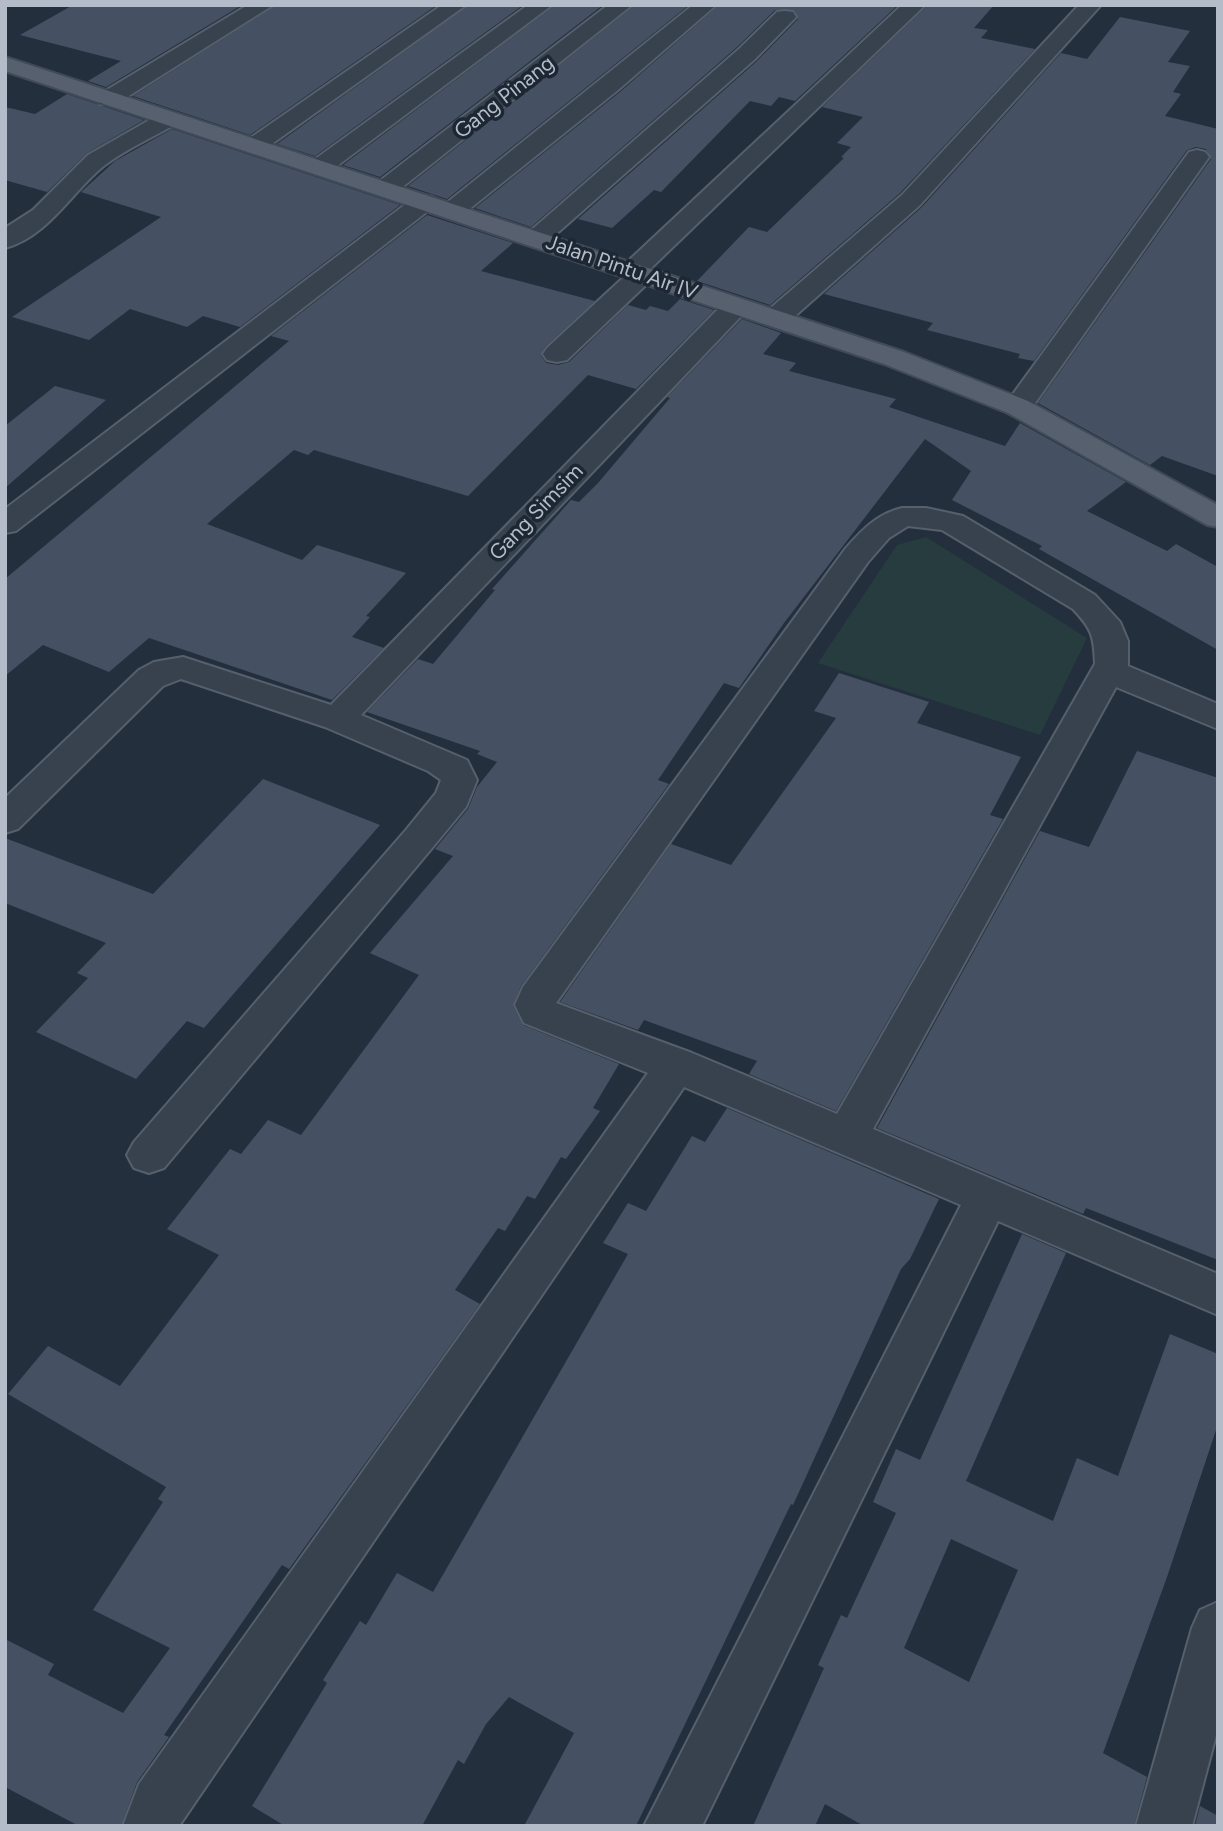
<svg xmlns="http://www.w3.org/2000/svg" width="1223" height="1831" font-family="Figtree,sans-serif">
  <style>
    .green { fill: #263c3f }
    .building { fill: #455162; fill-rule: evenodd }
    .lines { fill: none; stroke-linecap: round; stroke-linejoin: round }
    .minor-casing { stroke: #565f6c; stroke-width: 4 }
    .major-casing { stroke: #414a57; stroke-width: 4 }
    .minor { fill: #38414e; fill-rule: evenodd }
    .major { fill: #56606e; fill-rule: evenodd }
    .labels { text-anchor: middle; stroke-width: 7; stroke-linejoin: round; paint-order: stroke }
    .far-street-label { font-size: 21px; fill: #b4bcc9; stroke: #1d2633 }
  </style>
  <rect width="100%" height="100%" fill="#242f3e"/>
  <path class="green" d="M926,537L1087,638L1040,735L818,663L897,545Z"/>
  <g class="building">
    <path d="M73,5H242L106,87L88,81L121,61L20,35Z"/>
    <path d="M276,5H437L250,135L133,96Z"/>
    <path d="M469,5H523L315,156L277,144Z"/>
    <path d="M555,5H603L380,177L343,165Z"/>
    <path d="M635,5H689L447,199L408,186Z"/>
    <path d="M719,5H898L795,101L779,97L771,106L750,101L661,192L654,190L612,228L578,219L757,61L798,19L795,11L775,10L737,47L531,227L475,208L620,92Z"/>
    <path d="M928,5H994L974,28L988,30L981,38L1035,49L900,193L770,305L697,281L749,227L767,232L844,158L841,157L851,147L837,143L863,117L822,107Z"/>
    <path d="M1120,17L1190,31L1168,62L1190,66L1173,92L1181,94L1165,116L1218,129V476L1162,456L1150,465L1038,403L1211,159L1206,149L1196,147L1187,150L1034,361L1018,358L1020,354L927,330L933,323L824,294L922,207L1061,53L1087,59Z"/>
    <path d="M67,94L144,120L87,153L47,192L5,180V107L35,114Z"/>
    <path d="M172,129L400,205L240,327L203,316L187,327L130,309L89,340L12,317L161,217L81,192L115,161Z"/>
    <path d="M427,215L513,243L481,271L595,301L545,347L541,355L546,363L558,365L569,362L628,305L646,310L650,306L668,311L680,299L714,310L636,389L588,375L468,496L314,450L308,455L294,450L207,524L302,560L317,545L406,573L366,616L370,617L352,637L384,648L332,700L149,638L109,672L43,645L5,676V579L289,341L271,336Z"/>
    <path d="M742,319L781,333L763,354L796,363L789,371L896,399L889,407L1005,446L1020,423L1126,482L1087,511L1167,551L1176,544L1218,567V650L1039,549L1042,546L952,500L971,471L925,439L784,623L739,688L724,683L658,780L669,784L521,986L513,1006L523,1025L619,1064L593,1108L600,1111L566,1159L561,1157L535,1199L527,1196L505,1231L498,1228L455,1290L480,1304L289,1569L282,1565L164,1735L169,1737L137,1782L121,1826H79L5,1787V1639L54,1664L48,1675L123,1713L170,1648L93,1610L163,1502L158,1499L166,1487L8,1394L48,1346L120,1386L219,1255L167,1229L230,1149L241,1154L268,1120L301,1135L419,975L370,953L453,856L435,849L468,809L477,787L497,762L477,754L480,751L367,712L418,659L433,664L495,590L492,589L571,500L579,502L598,483L670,398L667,397Z"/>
    <path d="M55,386L106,400L5,488V426Z"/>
    <path d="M839,673L929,702L917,723L1021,757L990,815L1003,819L836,1111L749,1074L757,1061L644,1020L638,1030L560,1002L671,844L731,865L836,718L814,711Z"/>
    <path d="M1137,751L1218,778V1260L1086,1208L1083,1214L877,1128L1040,831L1089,847Z"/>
    <path d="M263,779L380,825L204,1028L187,1021L136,1079L36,1032L88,978L77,973L106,943L5,903V838L153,894Z"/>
    <path d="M727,1108L939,1199L910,1259L901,1269L793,1505L791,1504L636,1826H524L574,1733L509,1697L486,1724L464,1764L458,1760L422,1826H285L252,1806L327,1683L323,1680L360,1621L366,1625L397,1573L433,1592L628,1254L603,1243L628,1203L646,1211L692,1136L705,1142Z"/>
    <path d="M1022,1234L1066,1253L966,1481L1053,1521L1077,1458L1118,1476L1170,1334L1218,1354V1424L1167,1577L1103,1753L1147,1777L1134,1826H864L825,1804L815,1826H753L824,1668L818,1665L841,1615L847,1618L896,1513L873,1502L896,1449L920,1460ZM951,1539L1018,1570L969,1682L904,1648Z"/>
    <path d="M1200,1806L1218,1816V1826H1195Z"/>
  </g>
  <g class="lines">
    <g class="minor-casing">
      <g id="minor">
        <path d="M248,5H273L116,104H100L97,99L100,94Z"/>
        <path d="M442,5H466L262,151H246L242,146L246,141Z"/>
        <path d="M528,5H552L329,172L320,174L311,172L308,167L311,162Z"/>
        <path d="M608,5H632L395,193L386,195L377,193L374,188L377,183Z"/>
        <path d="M693,5H716L618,90L462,215L453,218L444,215L440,210L444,205Z"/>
        <path d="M902,5H925L650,269L654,275L650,281L567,360L557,362L547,360L543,354L547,348L624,277L620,271L624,265Z"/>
        <path d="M1079,5H1101L920,205L786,324L776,326L766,324L762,318L766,312L902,195Z"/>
        <path d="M785,11L793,12L796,17L755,59L546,243L537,246L528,243L524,238L528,233L739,49L777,12Z"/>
        <path d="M168,112L176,114L180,119L176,124C153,137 126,149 105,165C72,191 48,237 5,248V228L33,210L88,155L160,114Z"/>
        <path d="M1197,150L1205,152L1209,157L1028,413L1018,416L1008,413L1004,407L1008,401L1189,152Z"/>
        <path d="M424,195L433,197L436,202L433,207L16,531L5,533V509L415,197Z"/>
        <path d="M736,298L745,300L749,306L745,312L361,715L467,760L477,780L466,807L432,848L164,1168L149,1173L134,1168L127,1155L134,1142L406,830L436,793L441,780L428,771L325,727L181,679L163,686L18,829L5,833V798L139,670L154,662L183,657L331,705L727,300Z"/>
        <path d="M902,508H926L963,516L1095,595L1120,622L1128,641V666L1218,704V729L1116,687L873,1129L1218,1274V1315L998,1221L702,1826H644L961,1205L684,1087L179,1826H123L139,1784L648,1073L524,1023L515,1005L523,987L846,548C862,530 877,514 902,508ZM908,526L942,530L1073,609C1092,629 1094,636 1095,664L837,1114L692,1053L556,1003L868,562L889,538Z"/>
        <path d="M1218,1602V1728L1192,1826H1136L1192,1628L1200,1610Z"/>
      </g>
    </g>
    <g class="major-casing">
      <path id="major" d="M5,57L904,352L1028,401L1218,505V527L1207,525L1008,413L884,364L5,71Z"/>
    </g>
    <use href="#minor" class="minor"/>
    <use href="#major" class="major"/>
  </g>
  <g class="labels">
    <g class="far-street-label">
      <text transform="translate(504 97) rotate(-38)" y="7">Gang Pinang</text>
      <text transform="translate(622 267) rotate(19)" y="7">Jalan Pintu Air IV</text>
      <text transform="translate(536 512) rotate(-46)" y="7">Gang Simsim</text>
    </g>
  </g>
  <rect width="1223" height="1831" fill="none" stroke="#b4bcc9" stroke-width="14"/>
</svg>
